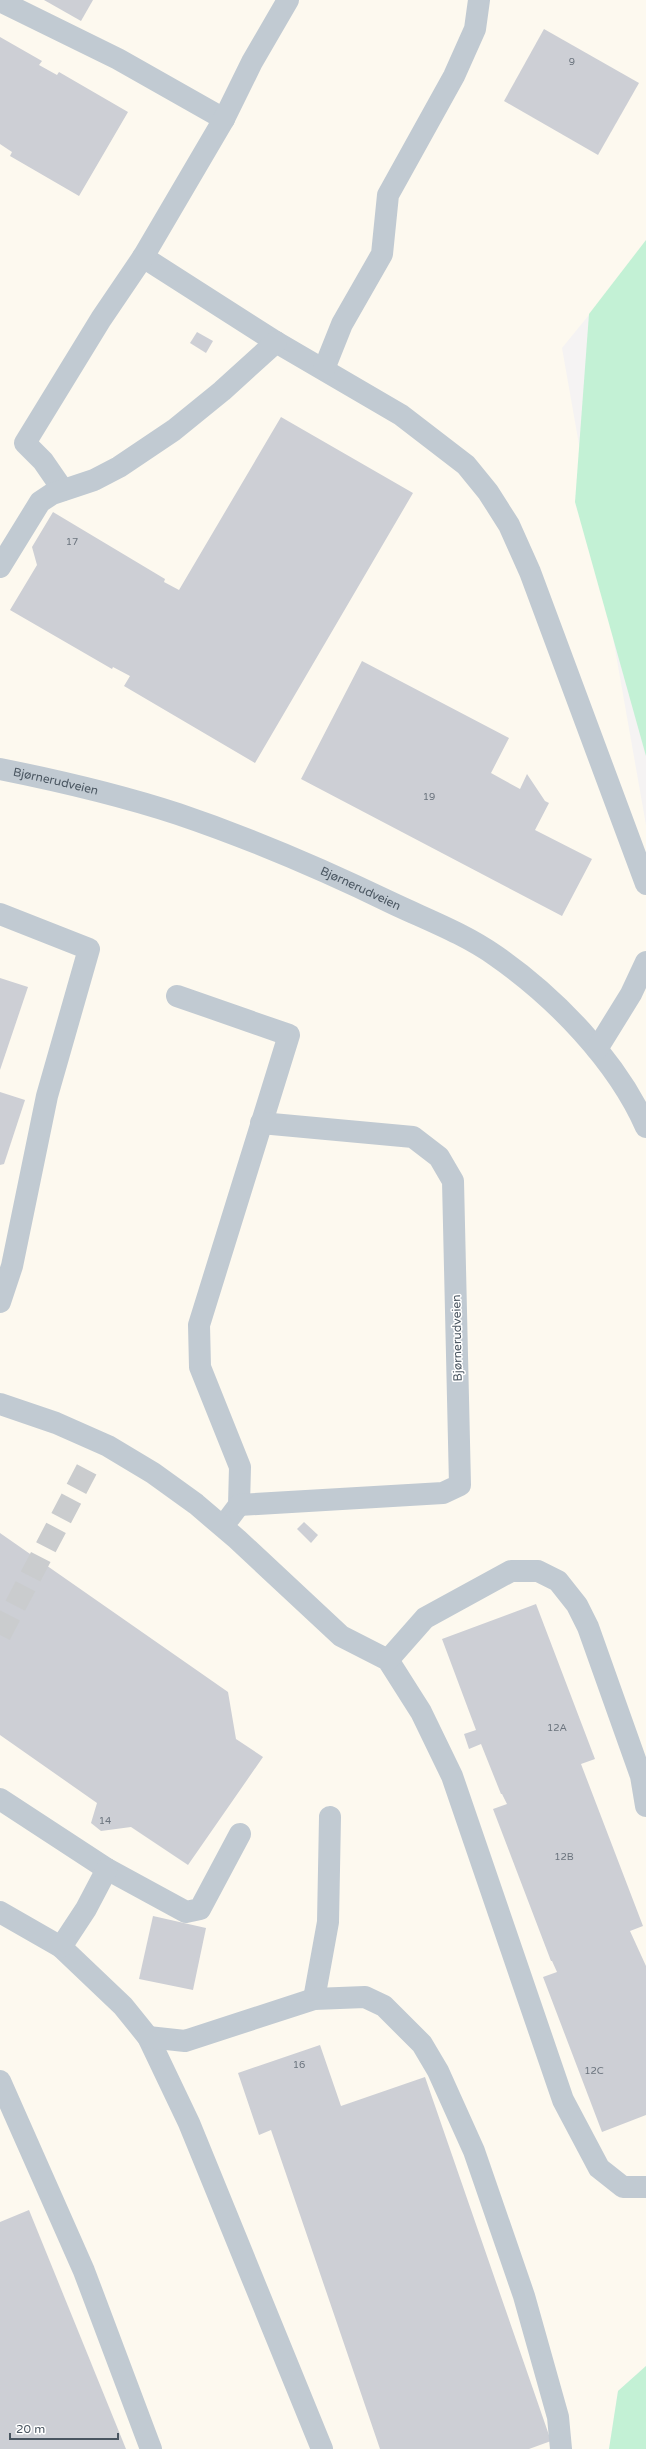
<svg xmlns="http://www.w3.org/2000/svg" width="646" height="2449" font-family="'Varela Round',sans-serif">
  <style>
    .commercial { fill: #fdf9ef }
    .green { fill: #c3f1d5 }
    .building { fill: #cdcfd5 }
    .lines { fill: none; stroke-linecap: round; stroke-linejoin: round }
    .minor-tunnel { stroke: #caccce; stroke-width: 22; stroke-dasharray: 22 11; stroke-linecap: butt }
    .minor { stroke: #c1cad2; stroke-width: 22 }
    .labels { text-anchor: middle; stroke-width: 3; stroke-linejoin: round; paint-order: stroke }
    .number-label { font-size: 10px; fill: #6b747e }
    .street-label { font-size: 12px; fill: #4a5661; stroke: #fff }
  </style>
  <rect width="100%" height="100%" fill="#f5f3f3"/>
  <path class="commercial" d="M0,0H646V245L562,348L646,825V2366L618,2391L609,2449H0Z"/>
  <g class="green">
    <path d="M646,240V756L575,502L589,314Z"/>
    <path d="M646,2366V2449H609L618,2391Z"/>
  </g>
  <g class="building">
    <path d="M44,0H93L81,21Z"/>
    <path d="M544,29L639,83L598,155L504,101Z"/>
    <path d="M0,37L42,61L39,65L57,75L59,72L128,112L79,196L10,156L12,152L0,144Z"/>
    <path d="M197,332L213,341L206,353L190,343Z"/>
    <path d="M281,417L413,493L255,763L124,686L130,676L113,667L112,669L10,610L37,565L32,547L53,512L165,579L164,582L179,590Z"/>
    <path d="M362,661L509,738L491,773L520,789L527,774L545,801L549,803L535,830L592,859L562,916L301,779Z"/>
    <path d="M0,978L28,987L0,1070Z"/>
    <path d="M0,1092L25,1100L4,1164L0,1165Z"/>
    <path d="M304,1522L318,1535L311,1543L297,1529Z"/>
    <path d="M0,1533L228,1692L236,1739L263,1757L188,1865L131,1827L101,1831L91,1823L97,1803L0,1735Z"/>
    <path d="M536,1604L595,1759L581,1764L643,1926L630,1931L646,1966V2115L602,2132L543,1977L557,1972L552,1961H551L493,1809L507,1804L502,1794H501L481,1744L469,1749L464,1734L476,1730L442,1639Z"/>
    <path d="M153,1916L206,1928L193,1990L139,1979Z"/>
    <path d="M320,2045L341,2106L425,2077L551,2441L529,2449H380L271,2130L259,2135L238,2073Z"/>
    <path d="M29,2210L126,2449H0V2222Z"/>
  </g>
  <g class="lines">
    <path class="minor-tunnel" d="M0,1635L91,1461"/>
    <g class="minor">
      <path d="M0,1L118,59L224,119"/>
      <path d="M143,257L276,342L401,415L466,465L488,492L509,525L530,572L646,884"/>
      <path d="M324,369L342,324L382,254L388,195L454,76L475,29L479,0"/>
      <path d="M63,490L43,461L25,443L101,319L143,257L224,119L252,62L288,0"/>
      <path d="M0,567L40,502L52,494L94,480L119,467L174,430L222,391L276,342"/>
      <path id="s1" d="M0,769C60,781 120,795 178,814C252,839 324,870 394,904C428,920 465,934 496,956C555,997 617,1061 646,1127"/>
      <path d="M0,914L89,949L47,1096L12,1266L0,1302"/>
      <path d="M177,996L289,1035L199,1325L200,1367L240,1467L239,1505L230,1517"/>
      <path d="M597,1049L631,994L646,962"/>
      <path d="M0,1404L56,1423L108,1446L153,1473L196,1504L237,1539L341,1636L388,1660L421,1712L452,1776L563,2100L599,2168L623,2187H646"/>
      <path d="M239,1505L443,1493L460,1485L453,1181L439,1157L413,1137L261,1123"/>
      <path d="M388,1660L425,1618L511,1571H538L558,1581L577,1605L588,1627L641,1776L646,1806"/>
      <path d="M0,1799L107,1869L186,1912L200,1909L240,1834"/>
      <path d="M0,1912L61,1947L123,2006L148,2037L189,2123L322,2449"/>
      <path d="M61,1947L86,1909L107,1869"/>
      <path d="M314,1999L328,1922L330,1817"/>
      <path d="M148,2037L185,2041L314,1999L365,1997L384,2006L422,2044L438,2071L474,2151L524,2296L558,2417L561,2449"/>
      <path d="M0,2081L84,2271L151,2449"/>
    </g>
  </g>
  <g class="labels">
    <g class="number-label">
      <text x="572" y="65">9</text>
      <text x="72" y="545">17</text>
      <text x="429" y="800">19</text>
      <text x="557" y="1731">12A</text>
      <text x="105" y="1824">14</text>
      <text x="564" y="1860">12B</text>
      <text x="299" y="2068">16</text>
      <text x="594" y="2074">12C</text>
    </g>
    <g class="street-label">
      <text dy="4" stroke="none"><textPath href="#s1" startOffset="57">Bjørnerudveien</textPath></text>
      <text dy="4" stroke="none"><textPath href="#s1" startOffset="381">Bjørnerudveien</textPath></text>
      <text transform="translate(457 1338) rotate(-91)" y="4">Bjørnerudveien</text>
    </g>
  </g>
  <path d="M10 2433v6h108v-6" fill="none" stroke="#4a5661" stroke-width="2"/>
  <text x="16" y="2433" font-size="12" fill="#4a5661" stroke="#ffffff" stroke-width="3" paint-order="stroke">20 m</text>
</svg>
